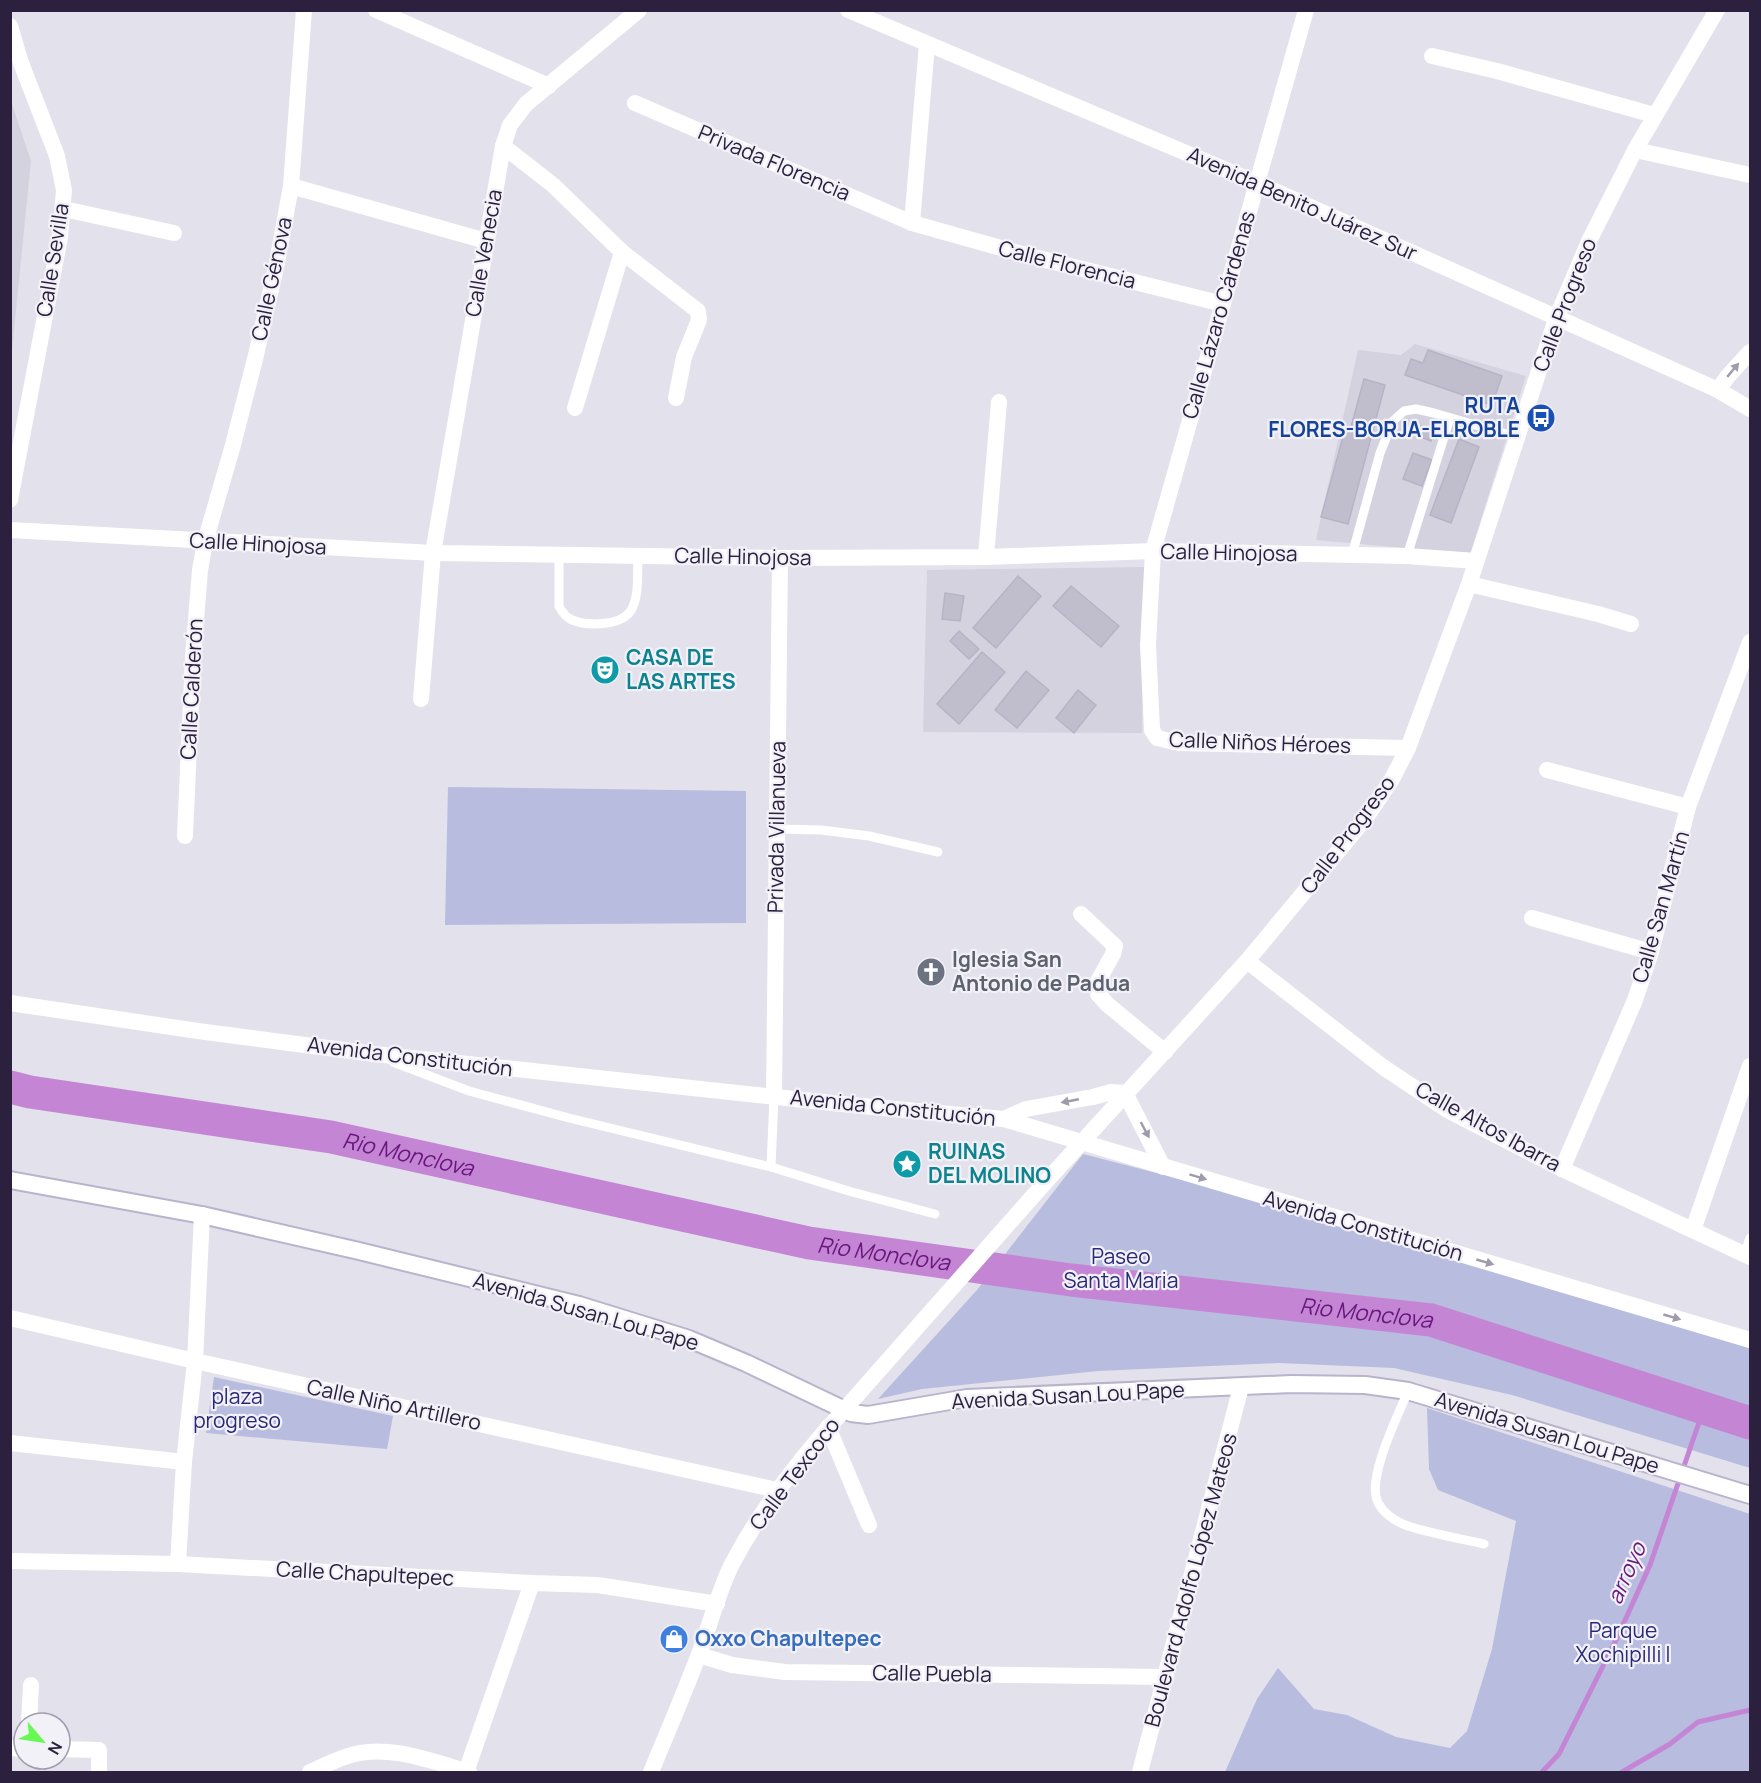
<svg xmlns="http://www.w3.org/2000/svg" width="1761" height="1783" font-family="Manrope,sans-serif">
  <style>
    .built { fill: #d5d2e0 }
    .green { fill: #b8bcdf }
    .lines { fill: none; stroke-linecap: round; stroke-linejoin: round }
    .stream { stroke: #c486d4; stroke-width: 5 }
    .river { stroke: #c486d4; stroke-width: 33 }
    .building { fill: #c0bdcd; stroke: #b7b3c6; stroke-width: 1.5 }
    .secondary-casing { stroke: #bab3cc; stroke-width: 20 }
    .service { stroke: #fff; stroke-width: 9 }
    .minor { stroke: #fff; stroke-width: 16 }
    .tertiary { stroke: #fff; stroke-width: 16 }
    .secondary { stroke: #fff; stroke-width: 16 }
    .oneway { fill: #a09ba8 }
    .labels { text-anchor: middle; stroke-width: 4.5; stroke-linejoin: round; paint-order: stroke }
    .street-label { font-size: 21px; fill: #2b203e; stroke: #f2f1f8 }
    .transit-label { font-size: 21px; font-weight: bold; fill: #164399; stroke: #f2f1f8; text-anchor: end }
    .culture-label { font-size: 21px; font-weight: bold; fill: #0d838f; stroke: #f2f1f8; text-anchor: start }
    .worship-label { font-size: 21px; font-weight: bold; fill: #5b616d; stroke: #f2f1f8; text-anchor: start }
    .park-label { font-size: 21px; fill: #2a2877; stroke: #f2f1f8 }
    .shop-label { font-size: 21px; font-weight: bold; fill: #366cbe; stroke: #f2f1f8; text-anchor: start }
    .water-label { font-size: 22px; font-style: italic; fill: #69177d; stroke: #f2f1f8 }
  </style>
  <rect width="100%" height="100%" fill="#e3e1ec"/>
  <g class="built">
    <path d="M11,101L31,161L11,360L10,101Z"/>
    <path d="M1415,344L1526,376L1470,554L1316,540L1358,350L1401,355Z"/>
    <path d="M1145,567L1142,733L923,732L927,570Z"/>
  </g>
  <g class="green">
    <path d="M448,787L746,791V923L445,925Z"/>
    <path d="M1083,1154L1214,1188L1750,1346V1468L1512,1395L1394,1368L1279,1363L1098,1371L922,1389L878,1399L977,1290Z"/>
    <path d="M214,1377L393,1416L387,1449L206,1433Z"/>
    <path d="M1427,1408L1750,1514V1772H1225L1257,1699L1278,1668L1314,1709L1347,1715L1396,1737L1450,1748L1467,1731L1492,1649L1516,1521L1438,1490L1429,1469Z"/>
  </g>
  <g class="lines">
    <g class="stream">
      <path d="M1542,1772L1559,1754L1617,1638L1650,1565L1704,1408"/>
      <path d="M1622,1772L1670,1744L1698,1722L1750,1710"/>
    </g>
    <path class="river" id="s1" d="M10,1087L30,1092L331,1137L809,1243L1071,1280L1431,1320L1750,1423"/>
  </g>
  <g class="building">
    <path d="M1428,350L1502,376L1492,405L1405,375L1411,359L1423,363Z"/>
    <path d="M1364,379L1385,385L1348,524L1321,517L1346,426L1351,427Z"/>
    <path d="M1421,426L1434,431L1431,441L1418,436Z"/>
    <path d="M1459,439L1479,447L1451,523L1430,515Z"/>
    <path d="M1413,453L1432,460L1422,486L1403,479Z"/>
    <path d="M1018,576L1041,596L996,648L973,628Z"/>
    <path d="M1071,586L1119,626L1101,647L1053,606Z"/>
    <path d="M945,593L964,596L960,621L942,619Z"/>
    <path d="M959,631L979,649L969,659L950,641Z"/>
    <path d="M982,652L1005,672L959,724L937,704Z"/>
    <path d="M1026,671L1049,690L1017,728L995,710Z"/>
    <path d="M1078,690L1096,705L1074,733L1056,718Z"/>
  </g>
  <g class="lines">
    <g class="secondary-casing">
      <path id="secondary" d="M10,1180L202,1215L359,1251L579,1305L689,1339L746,1363L851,1413L868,1415L967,1398L1291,1384L1365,1385L1408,1391L1750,1495"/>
    </g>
    <g class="service">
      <path d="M559,555V606C562,612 565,617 572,620C587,626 619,626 630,612C640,598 637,572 638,556"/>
      <path d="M1352,555L1380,453L1393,421L1404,411L1416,409L1434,413L1517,437"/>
      <path d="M1407,556L1450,418"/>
      <path d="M777,829L821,830L869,836L938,852"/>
      <path d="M393,1062L469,1091L569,1118L771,1167"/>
      <path d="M774,1096L771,1167L852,1192L935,1214"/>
      <path d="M1744,1255L1750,1238"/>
      <path d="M1408,1391C1398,1416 1368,1475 1377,1500C1381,1512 1396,1522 1408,1526C1432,1534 1459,1538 1484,1544"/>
    </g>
    <g class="minor">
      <path d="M376,10L549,86"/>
      <path d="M1306,10L1153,551L1148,645L1152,730L1157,738L1179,743L1408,748"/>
      <path d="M1432,56L1497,71L1654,115"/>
      <path d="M635,103L912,223L1026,255L1223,304"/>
      <path d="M503,146L553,185L622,252L698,311L699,320L684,357L676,398"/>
      <path d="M1635,150L1750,175"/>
      <path d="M291,186L486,241"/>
      <path d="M64,209L174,233"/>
      <path d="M912,223L927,44"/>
      <path d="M1556,319L1590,239L1635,150L1717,10"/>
      <path d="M1718,390L1728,376L1750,352"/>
      <path d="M575,408L622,252"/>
      <path d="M10,530L433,553L780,558L986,557L1153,551L1407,556L1476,561"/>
      <path d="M986,557L999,402"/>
      <path d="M1469,584L1598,614L1631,624"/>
      <path d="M421,699L433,553L503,146L510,125L526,104L639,10"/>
      <path d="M1547,770L1688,807"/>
      <path d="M185,836L193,657L200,570L205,542L233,445L256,355L277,263L291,186L304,10"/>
      <path d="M1081,914L1115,946L1113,954L1097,983L1098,994L1108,1005L1165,1052"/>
      <path d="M1532,918L1651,952"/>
      <path d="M1247,961L1383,1067L1449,1111L1562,1169L1750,1257"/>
      <path d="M774,1096L780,558"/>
      <path d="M1562,1169L1635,1000L1651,952L1688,807L1750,642"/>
      <path d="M1693,1230L1750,1066"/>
      <path d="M10,1318L195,1361L777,1490"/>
      <path d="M828,1427L869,1525"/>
      <path d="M10,1443L184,1462"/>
      <path d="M10,1561L178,1564L532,1583L598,1585L717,1604"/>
      <path d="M178,1564L184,1462L195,1361L202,1215"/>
      <path d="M699,1655L732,1665L785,1672L1166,1677"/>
      <path d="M29,1723L31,1685"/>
      <path d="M10,1748L24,1749"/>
      <path d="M60,1749L99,1750V1772"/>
      <path d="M310,1772C321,1767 333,1761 345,1757C385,1742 431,1761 469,1772"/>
      <path d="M466,1772L532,1583"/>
      <path d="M651,1772C667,1733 684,1694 699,1654C710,1625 718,1592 732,1564C762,1507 801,1457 844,1410"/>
    </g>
    <g class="tertiary">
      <path d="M848,10L1257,183L1718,390L1750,409"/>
      <path d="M10,26L21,63L57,156L64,190L60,237L10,500"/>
      <path d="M10,1003L198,1031L374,1054L851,1105L1004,1119L1750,1340"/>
      <path d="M1126,1095L1163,1167"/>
      <path d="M1004,1119L1026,1109L1093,1097L1111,1092L1127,1093"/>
      <path d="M844,1410L1041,1187L1247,961L1365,819L1392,779L1408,748L1469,584L1556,319"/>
      <path d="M1140,1772L1241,1387"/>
    </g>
    <use href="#secondary" class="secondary"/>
  </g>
  <defs><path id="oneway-solid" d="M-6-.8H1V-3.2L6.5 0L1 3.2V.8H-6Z" transform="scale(1.5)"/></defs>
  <g class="oneway">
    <use href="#oneway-solid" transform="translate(1733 370) rotate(-50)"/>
    <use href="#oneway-solid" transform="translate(1070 1101) rotate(169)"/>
    <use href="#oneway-solid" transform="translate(1145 1130) rotate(62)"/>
    <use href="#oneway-solid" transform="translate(1198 1177) rotate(17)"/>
    <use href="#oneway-solid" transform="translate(1485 1262) rotate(16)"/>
    <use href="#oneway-solid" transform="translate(1672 1317) rotate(16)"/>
  </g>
  <defs>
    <g id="bus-disc" transform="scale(1.5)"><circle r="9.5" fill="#1a4fb4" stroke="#f2f1f8"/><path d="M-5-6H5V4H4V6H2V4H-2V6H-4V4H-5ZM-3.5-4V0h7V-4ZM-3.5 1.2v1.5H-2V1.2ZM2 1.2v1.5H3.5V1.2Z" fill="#fff"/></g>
    <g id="theatre-disc" transform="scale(1.5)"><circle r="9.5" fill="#0f9aa8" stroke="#f2f1f8"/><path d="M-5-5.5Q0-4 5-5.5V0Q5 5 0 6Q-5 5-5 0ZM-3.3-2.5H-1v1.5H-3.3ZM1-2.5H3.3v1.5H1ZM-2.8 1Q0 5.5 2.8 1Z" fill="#fff"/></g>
    <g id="church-disc" transform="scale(1.5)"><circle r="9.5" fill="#6b7280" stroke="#f2f1f8"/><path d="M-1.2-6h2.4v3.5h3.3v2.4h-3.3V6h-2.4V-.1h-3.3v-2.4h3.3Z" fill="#fff"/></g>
    <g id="sight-disc" transform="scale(1.5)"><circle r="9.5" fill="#0f9aa8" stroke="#f2f1f8"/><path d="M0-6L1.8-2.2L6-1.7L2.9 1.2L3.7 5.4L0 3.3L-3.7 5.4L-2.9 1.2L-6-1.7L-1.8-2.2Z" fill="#fff"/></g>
    <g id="shop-disc" transform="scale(1.5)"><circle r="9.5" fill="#3f7fe0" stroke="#f2f1f8"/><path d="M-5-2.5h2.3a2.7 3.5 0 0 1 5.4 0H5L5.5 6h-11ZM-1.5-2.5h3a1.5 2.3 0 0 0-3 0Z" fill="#fff"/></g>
  </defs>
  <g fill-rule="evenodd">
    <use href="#bus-disc" x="1541" y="418"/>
    <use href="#theatre-disc" x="605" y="670"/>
    <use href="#church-disc" x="931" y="972"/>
    <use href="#sight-disc" x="907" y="1164"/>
    <use href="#shop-disc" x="674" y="1639"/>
  </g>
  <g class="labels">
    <g class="street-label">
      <text transform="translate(774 163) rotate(23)" y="7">Privada Florencia</text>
      <text transform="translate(1302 204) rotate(24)" y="7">Avenida Benito Juárez Sur</text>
      <text transform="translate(484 253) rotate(-80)" y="7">Calle Venecia</text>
      <text transform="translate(53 260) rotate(-81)" y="7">Calle Sevilla</text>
      <text transform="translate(1067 265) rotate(14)" y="7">Calle Florencia</text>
      <text transform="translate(272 279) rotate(-78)" y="7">Calle Génova</text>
      <text transform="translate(1565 305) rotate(-69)" y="7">Calle Progreso</text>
      <text transform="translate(1219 315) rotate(-74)" y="7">Calle Lázaro Cárdenas</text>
      <text transform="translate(258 544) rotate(3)" y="7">Calle Hinojosa</text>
      <text transform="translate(1229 553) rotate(1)" y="7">Calle Hinojosa</text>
      <text transform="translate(743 557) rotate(1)" y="7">Calle Hinojosa</text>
      <text transform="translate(192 689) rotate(-87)" y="7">Calle Calderón</text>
      <text transform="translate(1260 743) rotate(2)" y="7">Calle Niños Héroes</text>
      <text transform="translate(777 827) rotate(-89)" y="7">Privada Villanueva</text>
      <text transform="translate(1348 835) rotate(-53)" y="7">Calle Progreso</text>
      <text transform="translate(1661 907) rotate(-74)" y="7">Calle San Martín</text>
      <text transform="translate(410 1057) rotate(7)" y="7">Avenida Constitución</text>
      <text transform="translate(893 1108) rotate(6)" y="7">Avenida Constitución</text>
      <text transform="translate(1488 1127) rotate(29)" y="7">Calle Altos Ibarra</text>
      <text transform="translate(1363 1226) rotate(16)" y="7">Avenida Constitución</text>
      <text transform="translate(586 1312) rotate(16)" y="7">Avenida Susan Lou Pape</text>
      <text transform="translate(1068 1396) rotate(-3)" y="7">Avenida Susan Lou Pape</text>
      <text transform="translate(394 1405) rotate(12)" y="7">Calle Niño Artillero</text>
      <text transform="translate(1547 1433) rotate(17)" y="7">Avenida Susan Lou Pape</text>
      <text transform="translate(795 1474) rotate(-53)" y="7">Calle Texcoco</text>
      <text transform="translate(365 1574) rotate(3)" y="7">Calle Chapultepec</text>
      <text transform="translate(1191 1580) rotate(-75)" y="7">Boulevard Adolfo López Mateos</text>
      <text transform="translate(932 1674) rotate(1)" y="7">Calle Puebla</text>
    </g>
    <g class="transit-label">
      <text x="1520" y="413">RUTA<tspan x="1520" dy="24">FLORES-BORJA-ELROBLE</tspan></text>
    </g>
    <g class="culture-label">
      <text x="626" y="665">CASA DE<tspan x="626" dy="24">LAS ARTES</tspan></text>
      <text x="928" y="1159">RUINAS<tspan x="928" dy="24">DEL MOLINO</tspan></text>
    </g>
    <g class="worship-label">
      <text x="952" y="967">Iglesia San<tspan x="952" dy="24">Antonio de Padua</tspan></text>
    </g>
    <g class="park-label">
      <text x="1121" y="1264">Paseo<tspan x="1121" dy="24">Santa Maria</tspan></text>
      <text x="237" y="1404">plaza<tspan x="237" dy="24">progreso</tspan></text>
      <text x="1623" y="1638">Parque<tspan x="1623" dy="24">Xochipilli I</tspan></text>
    </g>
    <g class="shop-label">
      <text x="695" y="1646">Oxxo Chapultepec</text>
    </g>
    <g class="water-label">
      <text dy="8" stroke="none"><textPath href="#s1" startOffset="404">Rio Monclova</textPath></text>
      <text dy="8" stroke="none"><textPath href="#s1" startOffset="890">Rio Monclova</textPath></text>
      <text dy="8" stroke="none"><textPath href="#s1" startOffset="1376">Rio Monclova</textPath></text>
      <text transform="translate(1626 1573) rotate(-66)" y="8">arroyo</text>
    </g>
  </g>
  <rect width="1761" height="1783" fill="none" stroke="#2b203e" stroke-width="24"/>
  <g transform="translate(42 1741) rotate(119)"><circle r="28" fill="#f2f1f8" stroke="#a29dae" stroke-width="1.5"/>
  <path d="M0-4.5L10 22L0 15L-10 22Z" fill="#65f952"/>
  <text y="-9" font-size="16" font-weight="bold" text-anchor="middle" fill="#2b203e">N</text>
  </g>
</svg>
